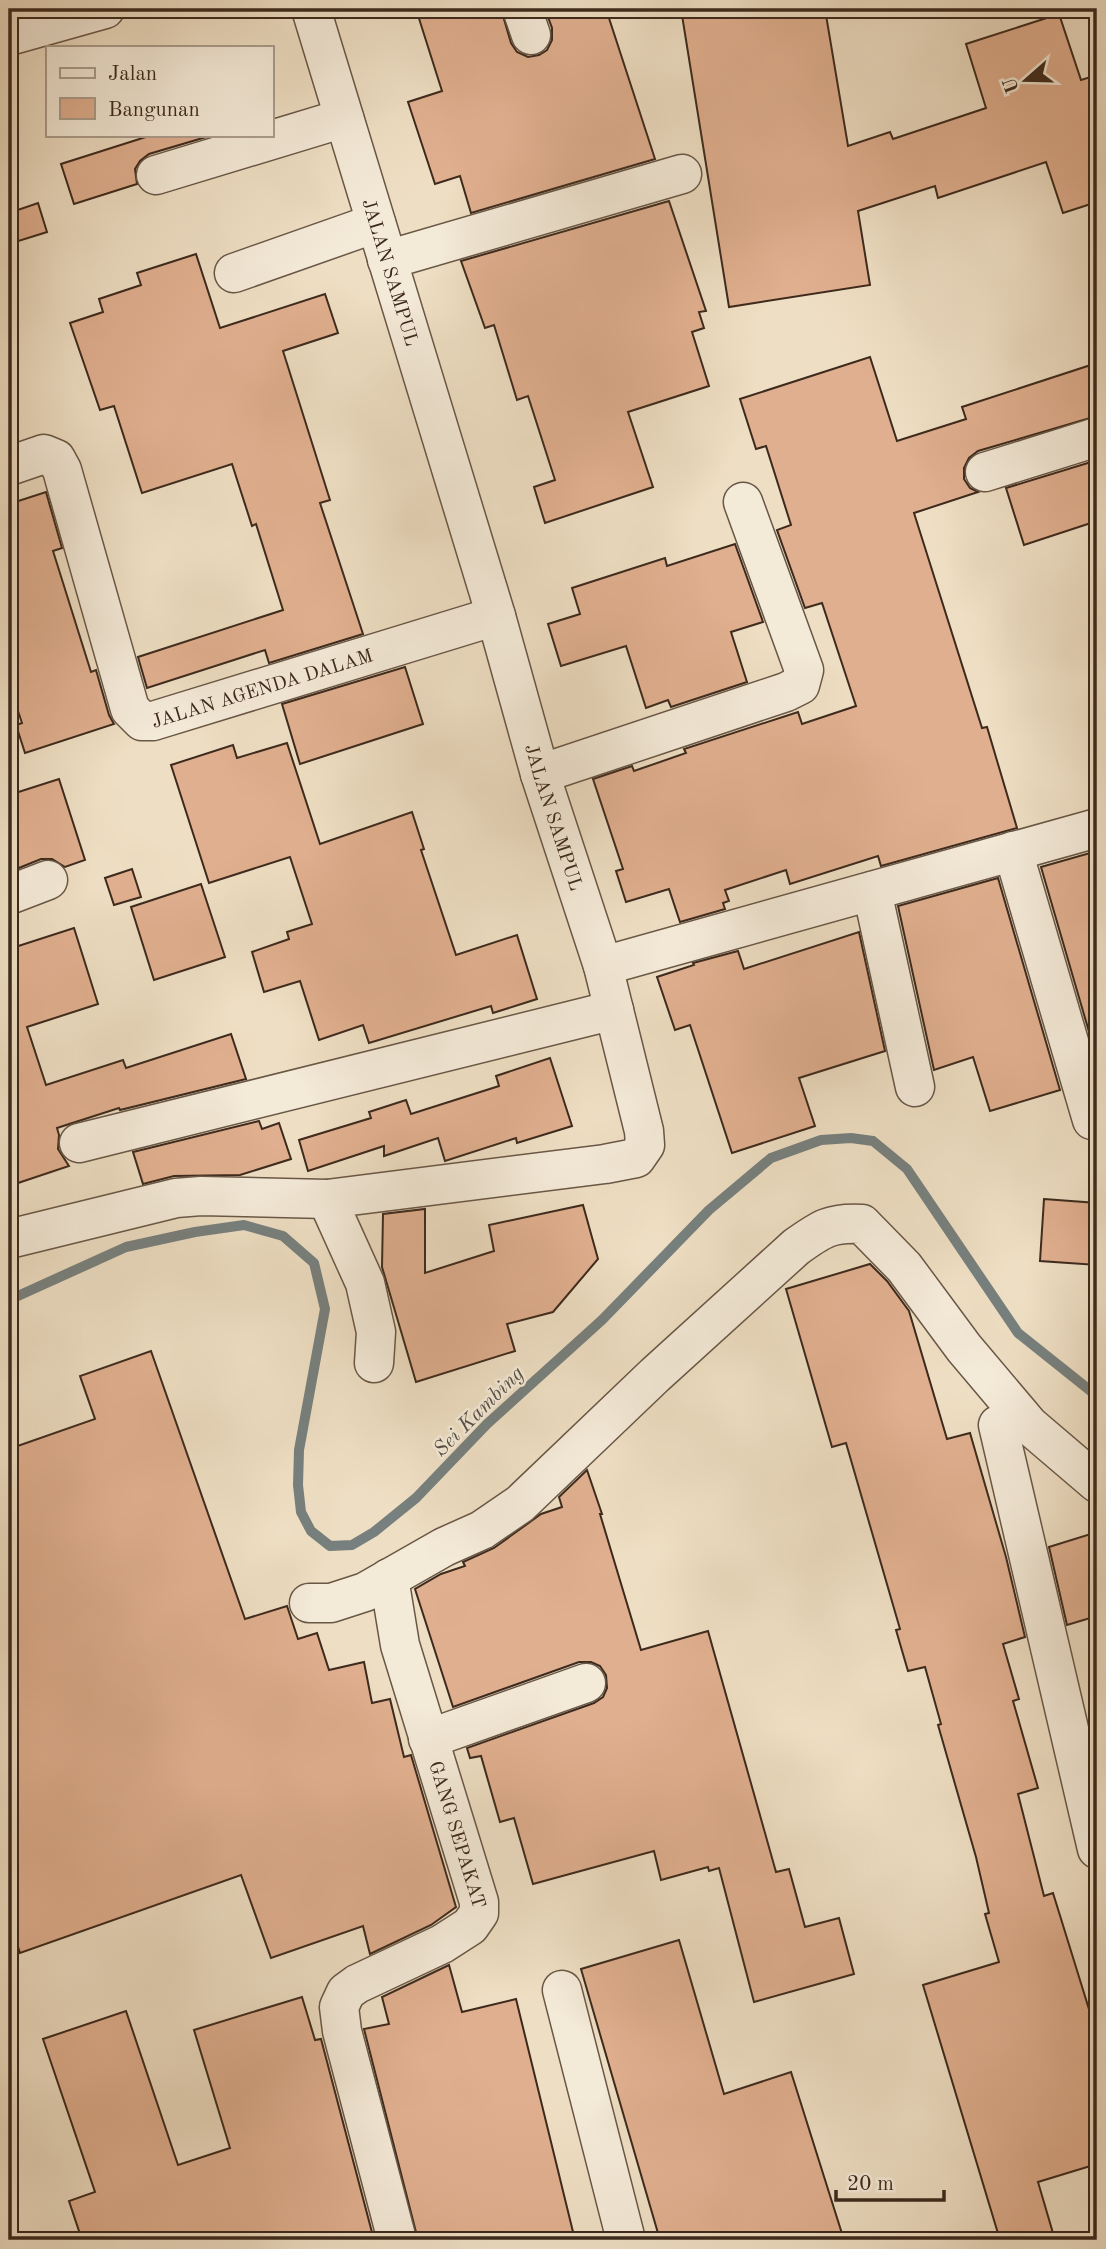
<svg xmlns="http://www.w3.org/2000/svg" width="1106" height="2249" font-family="'Old Standard TT',serif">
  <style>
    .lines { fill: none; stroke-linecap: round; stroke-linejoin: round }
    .stream { stroke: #77807e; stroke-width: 10 }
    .building { fill: #e0af8f; stroke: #3d2a1d; stroke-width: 2 }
    .street-casing { stroke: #695746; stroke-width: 41 }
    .street { stroke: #f4ead8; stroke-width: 38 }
    .labels { text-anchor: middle; stroke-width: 5; stroke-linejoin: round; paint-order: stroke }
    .street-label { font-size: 19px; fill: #3d2a1d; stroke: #f4ead8 }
    .water-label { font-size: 21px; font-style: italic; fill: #554e45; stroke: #f4ead8 }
  </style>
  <rect width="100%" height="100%" fill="#eedec3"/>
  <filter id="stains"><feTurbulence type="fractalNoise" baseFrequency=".00286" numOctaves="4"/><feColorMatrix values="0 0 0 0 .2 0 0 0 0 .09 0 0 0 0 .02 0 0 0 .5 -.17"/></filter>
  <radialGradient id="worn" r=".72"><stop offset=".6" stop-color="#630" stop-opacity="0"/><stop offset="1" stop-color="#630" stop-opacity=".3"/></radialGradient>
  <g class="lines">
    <path class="stream" d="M9,1300L126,1247L195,1232L244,1225L283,1236L314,1263L325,1309L299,1450L298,1485L301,1512L311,1531L330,1546L352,1545L374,1532L416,1498L487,1424L602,1320L709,1210L771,1158L821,1140L851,1138L873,1141L907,1169L1018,1333L1097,1396"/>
  </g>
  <g class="building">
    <path d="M416,9H501L511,43L517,52L528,57L539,55L547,50L552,40V28L545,9H606L655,159L471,213L460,176L435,184L408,102L442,91Z"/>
    <path d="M681,9H825L848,146L890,132L893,139L986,108L966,44L1059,14L1081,80L1097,75V202L1063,213L1046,162L938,198L935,186L858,211L870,285L729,307Z"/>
    <path d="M152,135H213L149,154L140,161L135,169L137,184L74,204L61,164Z"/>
    <path d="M669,201L706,311L699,312L704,328L692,332L709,386L628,412L653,487L545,523L534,487L555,480L528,396L517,400L494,325L485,328L461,261Z"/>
    <path d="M38,203L47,232L9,244V213Z"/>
    <path d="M196,254L220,328L325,294L338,333L283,351L330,500L320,503L363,634L269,663L265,650L147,688L138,657L283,610L256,524L252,526L232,464L142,493L114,406L100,410L70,323L103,312L99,299L141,285L137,273Z"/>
    <path d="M870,357L897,441L966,419L962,407L1097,363V416L978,451L969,458L964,468V479L970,488L978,492L914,513L982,728L987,727L1017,828L881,866L878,856L790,884L786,870L725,890L729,901L723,903L725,909L680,922L669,889L626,902L616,871L623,869L593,779L632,766L634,771L686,753L684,749L798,712L802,724L856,706L822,603L805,608L777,530L791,525L766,446L756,449L740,399Z"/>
    <path d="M1091,462L1097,480V521L1024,545L1006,488Z"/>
    <path d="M46,492L62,548L53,551L91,672L96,670L109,715L114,724L25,753L16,725L22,723L9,684V504Z"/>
    <path d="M735,544L763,622L731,632L747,682L671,707L668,700L646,708L626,646L561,666L548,624L580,614L572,588L665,558L667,566Z"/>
    <path d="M405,667L423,724L300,764L282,704Z"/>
    <path d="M287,743L320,844L412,812L424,849L421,850L456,955L517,935L537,999L493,1013L491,1006L369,1043L363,1025L319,1040L300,981L264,992L252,952L289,939L287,932L312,924L290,857L209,883L171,765L233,745L237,758Z"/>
    <path d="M59,779L85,860L65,867L52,859H41L9,872V795Z"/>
    <path d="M1097,851V1040L1092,1042L1041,867Z"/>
    <path d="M132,869L141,897L114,905L105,878Z"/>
    <path d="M998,878L1060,1090L990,1111L973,1057L934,1070L898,906Z"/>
    <path d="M201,884L225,957L154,980L131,907Z"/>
    <path d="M74,928L98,1004L27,1027L46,1085L123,1060L126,1068L231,1034L246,1079L120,1110L119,1108L57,1128L59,1135L58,1149L69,1166L9,1186V949Z"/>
    <path d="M859,932L885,1051L799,1078L815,1126L732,1153L690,1025L675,1030L657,977L694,965L693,963L738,951L744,969Z"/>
    <path d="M550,1058L572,1126L517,1143L516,1138L445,1161L438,1138L384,1156V1146L308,1171L299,1140L371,1118L369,1112L406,1100L411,1114L499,1086L496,1076Z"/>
    <path d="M259,1121L262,1129L279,1123L291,1159L240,1175L174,1176L143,1184L133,1152Z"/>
    <path d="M1044,1199L1097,1203V1265L1040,1261Z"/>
    <path d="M583,1205L598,1259L553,1312L507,1324L515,1351L416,1382L382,1267L383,1214L425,1209V1273L494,1251L489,1225Z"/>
    <path d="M870,1264L887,1281L909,1311L947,1439L970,1433L1006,1557L1025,1637L1003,1644L1019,1699L1013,1701L1038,1788L1018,1794L1044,1896L1053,1893L1097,2035V2164L1038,2182L1055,2240H1000L923,1985L999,1962L985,1914L989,1913L976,1857L938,1725L941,1724L925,1667L908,1671L896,1630L900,1629L846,1443L832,1447L786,1289Z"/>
    <path d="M151,1351L245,1619L287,1606L298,1639L317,1633L329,1670L364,1662L372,1703L390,1699L404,1757L411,1755L456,1907L431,1925L370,1954L363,1926L271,1958L241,1875L20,1953L9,1919V1449L95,1419L80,1376Z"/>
    <path d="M587,1470L602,1514H600L641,1650L708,1631L776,1872L789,1869L805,1927L839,1918L854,1974L754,2002L719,1868L709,1871L708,1867L661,1880L654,1851L533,1884L514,1818L500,1822L481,1756L470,1758L467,1748L594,1703L603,1697L607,1688L606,1675L600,1666L591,1662H579L453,1707L415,1589L441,1574L465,1566L463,1562L494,1548L541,1514L562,1507L559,1497Z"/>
    <path d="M1097,1532V1616L1067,1625L1049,1547Z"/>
    <path d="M679,1940L724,2094L791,2072L844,2240H660L581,1969Z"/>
    <path d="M449,1965L462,2012L516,1999L575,2240H418L364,2029L389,2024L382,1997Z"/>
    <path d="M302,1997L315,2040L321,2039L374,2240H82L69,2201L95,2192L43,2039L126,2011L178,2165L230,2148L194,2030Z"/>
  </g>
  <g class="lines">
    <g class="street-casing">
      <g id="street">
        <path id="s1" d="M311,9L496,616L540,774L603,966L644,1131L645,1145L636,1158L605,1164L327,1199L365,1283L376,1332L374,1363"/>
        <path d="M522,9L531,35"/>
        <path d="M9,36L105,9"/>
        <path d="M156,175L344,118"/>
        <path d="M387,260L682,174"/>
        <path d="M234,273L376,223"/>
        <path id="s2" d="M9,466L44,454L56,459L62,470L130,709L142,721H153L496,616"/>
        <path d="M985,472L1097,437"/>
        <path d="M540,774L786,692L800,685L804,670L743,502"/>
        <path d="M1013,851L1092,1120"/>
        <path d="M872,891L915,1087"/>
        <path d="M9,895L48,880"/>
        <path d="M603,966L1097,828"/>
        <path d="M79,1143L614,1010"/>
        <path d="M9,1239L176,1198L201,1196L327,1199"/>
        <path d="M998,1425L1097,1849"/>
        <path id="s3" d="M389,1578L400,1645L479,1902V1913L470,1926L442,1944L357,1984L346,1992L339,2007L342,2031L397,2240"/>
        <path d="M309,1603H331L365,1592L444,1547L482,1530L520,1504L655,1375L796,1247C821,1229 831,1222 862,1224L904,1267L964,1348L1029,1425L1097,1483"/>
        <path d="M428,1739L586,1683"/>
        <path d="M562,1990L626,2240"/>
      </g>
    </g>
    <use href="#street" class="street"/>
  </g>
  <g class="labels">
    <g class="street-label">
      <text dy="7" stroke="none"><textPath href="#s1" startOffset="275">JALAN SAMPUL</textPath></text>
      <text dy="7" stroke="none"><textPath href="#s2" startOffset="453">JALAN AGENDA DALAM</textPath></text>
      <text dy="7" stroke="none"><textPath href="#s1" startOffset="844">JALAN SAMPUL</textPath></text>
      <text dy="7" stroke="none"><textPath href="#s3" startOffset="266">GANG SEPAKAT</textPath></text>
    </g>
    <g class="water-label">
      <text transform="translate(478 1411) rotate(-45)" y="7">Sei Kambing</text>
    </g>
  </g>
  <rect width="1106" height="2249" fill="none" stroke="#eedec3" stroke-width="35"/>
  <rect x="10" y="10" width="1085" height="2228" fill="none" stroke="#3d2a1d" stroke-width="3.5"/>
  <rect x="18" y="18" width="1071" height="2214" fill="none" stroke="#3d2a1d" stroke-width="2"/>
  <rect x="46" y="46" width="228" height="91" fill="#f4ead8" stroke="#ab9d8d" stroke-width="2"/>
  <rect x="60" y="68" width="35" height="10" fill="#f4ead8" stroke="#ab9d8d" stroke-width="2"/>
  <text x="108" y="80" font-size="21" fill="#3d2a1d">Jalan</text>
  <rect x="60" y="98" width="35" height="21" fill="#e0af8f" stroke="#ab9d8d" stroke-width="2"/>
  <text x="108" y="116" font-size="21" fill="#3d2a1d">Bangunan</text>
  <g transform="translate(1026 80) rotate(250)" stroke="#f4ead8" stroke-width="5" paint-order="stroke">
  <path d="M0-5L12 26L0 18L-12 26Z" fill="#3d2a1d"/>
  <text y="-10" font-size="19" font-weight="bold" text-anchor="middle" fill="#3d2a1d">U</text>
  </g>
  <path d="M836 2190v10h108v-10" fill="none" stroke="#3d2a1d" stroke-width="3.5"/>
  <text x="847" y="2190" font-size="21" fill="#3d2a1d" stroke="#f4ead8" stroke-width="5" paint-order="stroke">20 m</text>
  <rect width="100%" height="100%" filter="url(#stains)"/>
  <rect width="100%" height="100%" fill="url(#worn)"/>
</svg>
